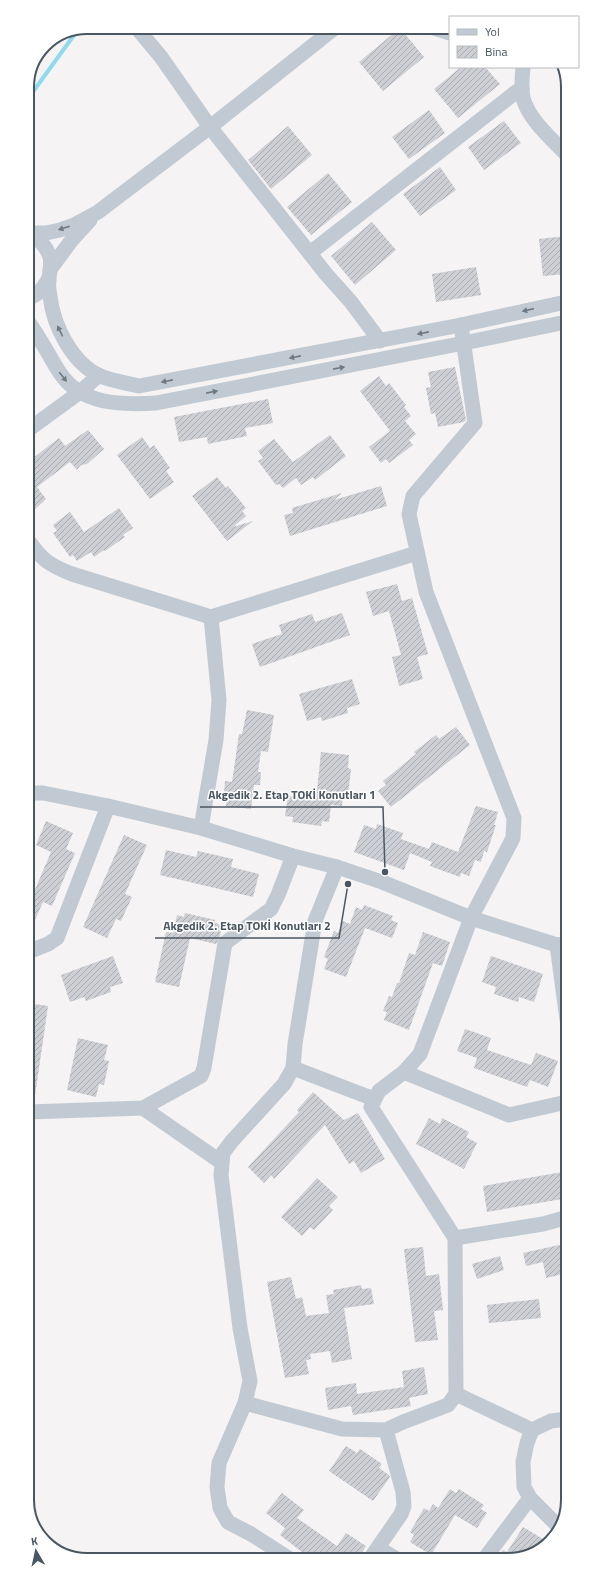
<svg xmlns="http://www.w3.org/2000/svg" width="595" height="1587" font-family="'Titillium Web',sans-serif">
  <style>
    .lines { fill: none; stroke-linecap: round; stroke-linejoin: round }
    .stream { stroke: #90daee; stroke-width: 4 }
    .building { fill: url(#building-hatch) }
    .minor { stroke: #c1cad2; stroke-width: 15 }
    .oneway { fill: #6e7983 }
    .rim { fill: none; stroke: #4a5661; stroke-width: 2 }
    .leader { fill: none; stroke: #4a5661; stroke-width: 1.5 }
    .callout-dot { fill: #4a5661; stroke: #fff; stroke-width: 1.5 }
    .callout-label { font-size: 12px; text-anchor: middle; font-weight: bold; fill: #4a5661; stroke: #fff; stroke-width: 3; stroke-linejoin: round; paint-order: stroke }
  </style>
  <defs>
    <pattern id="building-hatch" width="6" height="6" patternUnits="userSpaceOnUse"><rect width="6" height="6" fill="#cdcfd5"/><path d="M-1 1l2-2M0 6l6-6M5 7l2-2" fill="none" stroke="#a8abb0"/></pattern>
  </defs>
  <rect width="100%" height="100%" fill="#f5f3f3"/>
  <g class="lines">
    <path class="stream" d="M27,100L77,31"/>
  </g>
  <g class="building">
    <path d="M400,28L424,57L383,91L359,62Z"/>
    <path d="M461,67H485L500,84L458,118L434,89Z"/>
    <path d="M429,110L445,133L409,159L392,137Z"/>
    <path d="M504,121L521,143L484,170L468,147Z"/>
    <path d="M288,126L312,155L271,189L248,160Z"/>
    <path d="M440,167L456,190L420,216L403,194Z"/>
    <path d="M328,173L352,202L311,235L287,207Z"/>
    <path d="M372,222L396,250L355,285L331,256Z"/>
    <path d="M566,236V274L543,276L539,239Z"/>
    <path d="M476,267L481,295L436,302L432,274Z"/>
    <path d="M455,367L466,420L464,422L438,427L435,413L431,414L426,388L431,387L428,372Z"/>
    <path d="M379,376L386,386L389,383L406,405L404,407L411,416L405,421L416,434L409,440L413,445L389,463L386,459L381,463L369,447L390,431L360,391Z"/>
    <path d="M268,399L273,423L245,428L247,436L208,444L207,437L179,442L174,417Z"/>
    <path d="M88,430L104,449L87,464L81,465L77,470L70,462L37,487L46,499L28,516V462L59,438L65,446Z"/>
    <path d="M330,435L346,456L315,480L313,477L301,485L296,478L283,488L279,484L276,485L258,461L263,458L258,451L274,439L293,462Z"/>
    <path d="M142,437L150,448L154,445L170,468L166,471L174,482L150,499L117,455Z"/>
    <path d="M217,477L226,488L228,486L246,508L242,511L246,516L233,527L253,521L227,541L192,496Z"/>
    <path d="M381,486L387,506L290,536L284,515L293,513L292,508L342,493L334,500Z"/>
    <path d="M119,508L133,528L123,535L125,537L105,551L104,550L94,557L91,552L77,561L73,555L70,557L53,533L57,531L53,525L70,512L84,532Z"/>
    <path d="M397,584L402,601L412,598L428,654L417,657L423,679L399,686L392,657L401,655L389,611L373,616L366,592Z"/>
    <path d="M342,613L350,635L260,667L252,644L282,634L279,625L312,614L315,622Z"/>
    <path d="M352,679L360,704L347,708L348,713L322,721L321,717L307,721L299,694Z"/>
    <path d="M247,710L274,715L268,752L261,751L258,772H261L260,785H254L251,809L226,806L227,794H224L225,781L232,782L239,734H242Z"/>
    <path d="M456,727L470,745L391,807L378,791L386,785L383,781L416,754L414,752L436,735L439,739Z"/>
    <path d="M321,752L349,755L348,768L351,769L348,795H343L342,806L331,805L329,822L322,821L321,826L292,822L293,817L285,816L288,796L316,800Z"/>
    <path d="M476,806L498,812L494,825H496L487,852L484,851L481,862L475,860L469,876L461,873L460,877L430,866L432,862L410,853L404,870L354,852L364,825L376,829L377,824L403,833L401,839L429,849L432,842L458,852Z"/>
    <path d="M46,821L73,833L66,849L75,853L52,906L43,902L28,936V890L34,892L51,852L36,845Z"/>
    <path d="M124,835L147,845L125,894L132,897L121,921L116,919L107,938L83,927Z"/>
    <path d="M166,850L196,857L198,851L233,859L231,867L259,874L253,897L160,875Z"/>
    <path d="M364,905L393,916L391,920L398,923L392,938L365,928L346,977L324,969L328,959L324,957L334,931L338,933L343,921L350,924L356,907L362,910Z"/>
    <path d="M185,913L215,920V923L222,925L220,936L216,944L190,938L179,987L155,982L166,932L173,933L177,915L184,917Z"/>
    <path d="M423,932L450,942L442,966L433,963L409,1030L384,1020L387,1012L383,1011L389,996L392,997L397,983H399L409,953L415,955Z"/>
    <path d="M113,956L123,983L110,987L111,992L86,1001L84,997L70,1002L61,975Z"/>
    <path d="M491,956L543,974L534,1002L519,997L518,1002L494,994L496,987L482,982Z"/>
    <path d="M28,1003L48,1006L35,1096L29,1095Z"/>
    <path d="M465,1029L491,1038L487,1050L531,1065L536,1053L558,1061L548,1087L530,1080L527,1087L474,1068L477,1058L457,1051Z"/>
    <path d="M78,1038L108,1045L104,1060L109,1061L104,1085L99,1084L96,1097L67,1090Z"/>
    <path d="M313,1092L344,1120L358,1113L385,1159L361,1173L354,1161L349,1164L325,1125L274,1179L271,1175L264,1183L248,1167L299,1112L297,1110Z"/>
    <path d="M429,1118L440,1124L442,1118L469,1132L466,1137L477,1143L464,1169L416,1144Z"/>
    <path d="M568,1171V1198L487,1212L483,1186Z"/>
    <path d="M317,1178L338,1197L329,1206L333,1210L314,1230L310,1227L302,1236L281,1217Z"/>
    <path d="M568,1243V1273L546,1278L543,1262L526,1266L523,1253Z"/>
    <path d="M423,1247L426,1276L439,1274L443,1310L434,1311L438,1340L415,1342L404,1249Z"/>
    <path d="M500,1256L504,1270L477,1279L472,1264Z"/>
    <path d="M291,1277L296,1299L302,1297L306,1316L329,1313L326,1295L334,1294L333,1290L361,1285L362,1289L371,1288L374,1304L344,1308L352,1359L332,1363L330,1351L310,1354L311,1359L306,1360L309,1374L285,1378L267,1282Z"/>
    <path d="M539,1299L541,1318L489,1323L487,1305Z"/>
    <path d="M424,1367L428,1394L409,1398L411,1406L353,1415L351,1406L328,1410L325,1388L356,1383L357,1394L404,1387L402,1371Z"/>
    <path d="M346,1446L357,1453L360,1449L382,1464L379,1468L389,1475L390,1477L373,1501L329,1471Z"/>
    <path d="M450,1489L456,1493L459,1489L484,1505L481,1509L487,1513L477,1528L455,1515L431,1555L410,1542L414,1535L410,1532L424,1508L429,1511L433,1504L438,1508Z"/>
    <path d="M282,1493L304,1510L297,1518L337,1546L346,1533L366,1546L358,1559H311L280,1535L285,1528L266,1513Z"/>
    <path d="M523,1527L543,1539L535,1551L524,1558H496L503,1550L507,1552Z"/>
  </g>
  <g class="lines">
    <g class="minor">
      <path d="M136,27L161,57L210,127L326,274L351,302L380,341"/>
      <path d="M431,27L450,33"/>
      <path d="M523,67C522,77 521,88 523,98C529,120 551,138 566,154"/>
      <path d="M27,233C38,238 46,245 50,257C52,265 49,272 49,281C48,286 49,291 50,296C53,325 72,363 100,376C113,381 126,383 139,386L461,325L566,302"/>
      <path d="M27,233H46L60,230L74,225L98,212L210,127L336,27"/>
      <path d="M310,253L516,92L522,89"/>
      <path d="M51,268L71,241L90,220"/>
      <path d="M27,299C38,295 43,289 48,280"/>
      <path d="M27,320C40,337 49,356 60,373C81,405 122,405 156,403L464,343L566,322"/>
      <path d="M28,430L80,392L99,375"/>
      <path d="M28,540C42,560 49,565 72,574L211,617L417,553"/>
      <path d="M28,793H43L108,806L201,828L293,856L337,867L382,882L471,918L557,945L567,944"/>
      <path d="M201,828L216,740L219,700L211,617"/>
      <path d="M557,945L567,1020"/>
      <path d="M28,952L48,944L57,938L108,806"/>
      <path d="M293,1068L374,1099"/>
      <path d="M404,1072L509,1115L567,1102"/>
      <path d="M143,1108L221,1162"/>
      <path d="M29,1112L143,1108L201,1076L204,1068L225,943L271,909L278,895L293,856"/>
      <path d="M455,1238L543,1224L568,1217"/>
      <path d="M456,1394L532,1430"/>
      <path d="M245,1403L342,1429L386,1430L403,1422L448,1405L456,1394L455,1238L371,1107L379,1091L404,1072L420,1054L471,918L513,838L514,818L426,592L409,514L413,496L475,423L461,325"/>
      <path d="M559,1527L530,1498L524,1487L523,1462L527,1443L532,1430L551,1421L568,1419"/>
      <path d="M378,1548L395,1558"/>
      <path d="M485,1558L530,1498"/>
      <path d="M290,1559L251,1534L228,1522L220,1508L217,1487L219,1463L245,1403L250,1381L240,1328L221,1175L223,1153L232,1141L284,1084L293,1068L295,1044L315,921L337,867"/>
      <path d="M370,1559L401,1514L404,1506L403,1492L386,1430"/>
    </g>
  </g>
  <defs><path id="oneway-solid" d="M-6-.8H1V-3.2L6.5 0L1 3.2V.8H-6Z"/></defs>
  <g class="oneway">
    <use href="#oneway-solid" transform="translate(64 228) rotate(162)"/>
    <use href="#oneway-solid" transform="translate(528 310) rotate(167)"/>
    <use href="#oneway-solid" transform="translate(60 331) rotate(-116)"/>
    <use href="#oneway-solid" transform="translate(423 333) rotate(169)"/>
    <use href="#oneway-solid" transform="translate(295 357) rotate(169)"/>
    <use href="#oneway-solid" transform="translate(339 368) rotate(-11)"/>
    <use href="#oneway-solid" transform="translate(63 377) rotate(52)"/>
    <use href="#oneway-solid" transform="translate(167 381) rotate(169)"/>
    <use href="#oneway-solid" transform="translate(212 392) rotate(-11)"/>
  </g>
  <path d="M0 0H595V1587H0ZM87 34H508A53 53 0 0 1 561 87V1500A53 53 0 0 1 508 1553H87A53 53 0 0 1 34 1500V87A53 53 0 0 1 87 34Z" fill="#fff" fill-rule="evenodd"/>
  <path class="rim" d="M87 34H508A53 53 0 0 1 561 87V1500A53 53 0 0 1 508 1553H87A53 53 0 0 1 34 1500V87A53 53 0 0 1 87 34Z"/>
  <path class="leader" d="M385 872L383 807H200M348 884L339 938H155"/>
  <g class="callout-dot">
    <circle cx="385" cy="872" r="4"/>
    <circle cx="348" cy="884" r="4"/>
  </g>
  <g class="callout-label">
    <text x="292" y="799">Akgedik 2. Etap TOKİ Konutları 1</text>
    <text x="247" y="930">Akgedik 2. Etap TOKİ Konutları 2</text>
  </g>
  <rect x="449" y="16" width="130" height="52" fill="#ffffff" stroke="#b7bbc0"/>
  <rect x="457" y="29" width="20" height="6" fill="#c1cad2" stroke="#b7bbc0"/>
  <text x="485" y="36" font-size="12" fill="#4a5661">Yol</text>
  <rect x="457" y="46" width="20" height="12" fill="url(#building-hatch)" stroke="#b7bbc0"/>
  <text x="485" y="56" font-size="12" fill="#4a5661">Bina</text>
  <g transform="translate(36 1551) rotate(351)" stroke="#ffffff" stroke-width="3" paint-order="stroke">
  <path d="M0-3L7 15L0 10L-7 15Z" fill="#4a5661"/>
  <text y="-6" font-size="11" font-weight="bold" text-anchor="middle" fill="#4a5661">K</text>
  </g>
</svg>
